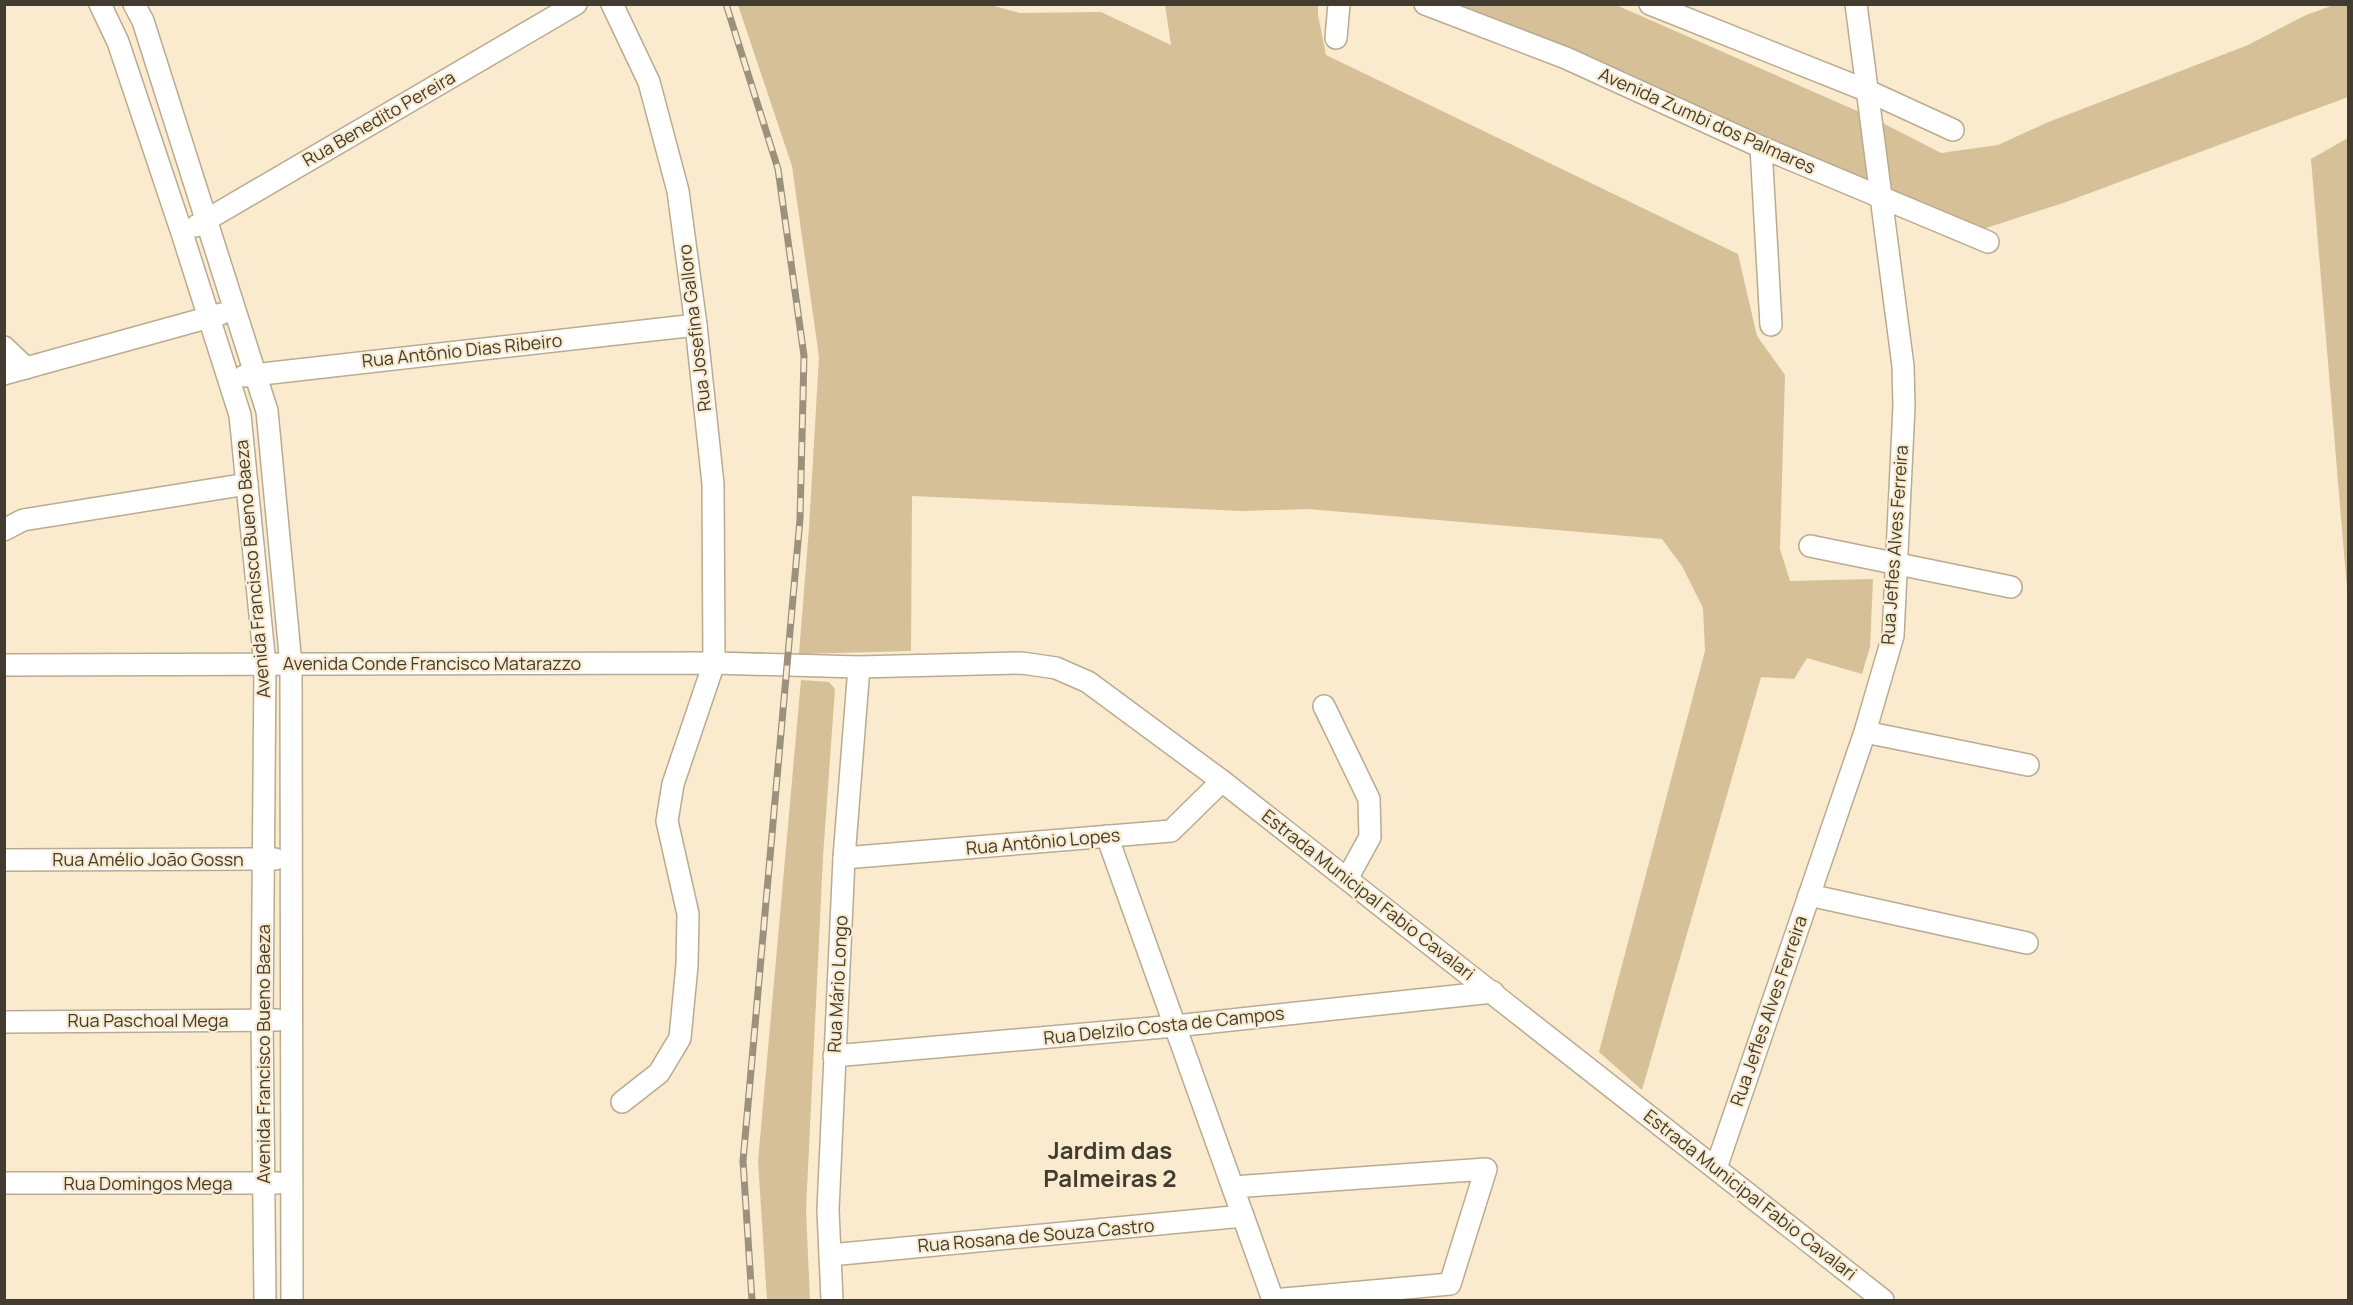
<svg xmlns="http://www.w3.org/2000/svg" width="2353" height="1305" font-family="Manrope,sans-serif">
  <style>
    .green { fill: #d5c098 }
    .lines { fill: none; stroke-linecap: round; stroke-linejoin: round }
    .minor-casing { stroke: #baab90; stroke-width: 24 }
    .minor { stroke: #fff; stroke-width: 21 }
    .rail-casing { stroke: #9b917d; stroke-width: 7 }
    .rail { stroke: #faebcf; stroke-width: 4.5; stroke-dasharray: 14; stroke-linecap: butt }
    .labels { text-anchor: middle; stroke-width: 4.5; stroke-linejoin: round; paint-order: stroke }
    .street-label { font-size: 18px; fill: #423c30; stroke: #faebcf }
    .district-label { font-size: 24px; font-weight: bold; fill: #423c30; stroke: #faebcf }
  </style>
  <rect width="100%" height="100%" fill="#faebcf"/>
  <g class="green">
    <path d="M990,5L1020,13L1101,12L1171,45L1165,5H1318V15L1326,55L1738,254L1757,336L1785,375L1780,549L1790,581L1873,579L1870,647L1862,674L1807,658L1794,679L1761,677L1642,1090L1599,1052L1705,651L1703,608L1682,566L1662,539L1308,509L1242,511L912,496L911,651L799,654L809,528L819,357L792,166L738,5Z"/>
    <path d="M1451,5H1616L1871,117L1941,153L1998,145L2046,123L2248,45L2306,15L2334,5H2348V97L2063,203L1983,229L1880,188L1848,172Z"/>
    <path d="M2348,138V601L2311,159Z"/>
    <path d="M801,680L829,682L835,689L823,857L806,1210L810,1300H767L758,1161Z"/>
  </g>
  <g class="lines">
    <g class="minor-casing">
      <g id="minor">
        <path d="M100,4L118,42L182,233L240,415L265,665L262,1020L265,1300"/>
        <path d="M134,4L143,21L267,411L291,665L292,1300"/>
        <path d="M612,4L649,82L678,191L696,325L713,484L714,663L673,784L667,821L688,914L687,965L680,1038L659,1073L622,1102"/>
        <path d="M1425,4L1566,58L1761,147L1988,242"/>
        <path d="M1650,4L1868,91L1953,130"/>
        <path d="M1336,38L1339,4"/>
        <path d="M1761,147L1771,325"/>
        <path d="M196,226L576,4"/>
        <path d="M4,347L26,368"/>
        <path d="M4,374L221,314"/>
        <path d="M244,376L696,325"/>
        <path d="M4,530L23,520L247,484"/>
        <path d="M1810,546L2011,587"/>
        <path d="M4,665L714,663L859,667L1022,663L1056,668L1088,682L1222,781L1883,1300"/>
        <path d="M1324,706L1369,799L1370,837L1347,879"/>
        <path d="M1865,732L2028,765"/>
        <path d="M1107,836L1273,1300"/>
        <path d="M844,858L1171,831L1222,781"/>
        <path d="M4,860L275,859"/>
        <path d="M1809,895L2027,943"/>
        <path d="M4,1022L277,1020"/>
        <path d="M834,1056L1175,1026L1493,992"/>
        <path d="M1716,1168L1865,732L1893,636L1904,406L1903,366L1856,4"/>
        <path d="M4,1183H278"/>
        <path d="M1233,1187L1486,1169L1450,1284L1273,1300"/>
        <path d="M830,1255L1243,1216"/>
        <path d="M832,1300L828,1210L844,858L859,667"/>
      </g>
    </g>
    <use href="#minor" class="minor"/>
    <g class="rail-casing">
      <path id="rail" d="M726,4L778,169L804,356L800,519L743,1161L752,1300"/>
    </g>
    <use href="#rail" class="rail"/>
  </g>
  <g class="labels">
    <g class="street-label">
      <text transform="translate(379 119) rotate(-30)" y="6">Rua Benedito Pereira</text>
      <text transform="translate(1707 121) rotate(24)" y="6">Avenida Zumbi dos Palmares</text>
      <text transform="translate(695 328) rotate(-97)" y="6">Rua Josefina Galloro</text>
      <text transform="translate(462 351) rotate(-6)" y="6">Rua Antônio Dias Ribeiro</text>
      <text transform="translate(1895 545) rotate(-86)" y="6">Rua Jefles Alves Ferreira</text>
      <text transform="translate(253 569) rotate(-95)" y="6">Avenida Francisco Bueno Baeza</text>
      <text x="432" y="670">Avenida Conde Francisco Matarazzo</text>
      <text transform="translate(1043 842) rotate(-5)" y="6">Rua Antônio Lopes</text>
      <text x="148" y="866">Rua Amélio João Gossn</text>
      <text transform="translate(1368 895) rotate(38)" y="6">Estrada Municipal Fabio Cavalari</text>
      <text transform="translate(838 984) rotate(-87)" y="6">Rua Mário Longo</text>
      <text transform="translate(1769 1011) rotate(-71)" y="6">Rua Jefles Alves Ferreira</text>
      <text x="148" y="1027">Rua Paschoal Mega</text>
      <text transform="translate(1164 1026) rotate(-6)" y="6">Rua Delzilo Costa de Campos</text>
      <text transform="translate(264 1054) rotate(-90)" y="6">Avenida Francisco Bueno Baeza</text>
      <text x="148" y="1190">Rua Domingos Mega</text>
      <text transform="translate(1750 1195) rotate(38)" y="6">Estrada Municipal Fabio Cavalari</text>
      <text transform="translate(1036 1236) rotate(-5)" y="6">Rua Rosana de Souza Castro</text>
    </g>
    <g class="district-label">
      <text x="1110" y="1159">Jardim das<tspan x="1110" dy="28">Palmeiras 2</tspan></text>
    </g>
  </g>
  <rect width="2353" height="1305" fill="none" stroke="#423c30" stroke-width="12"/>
</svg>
